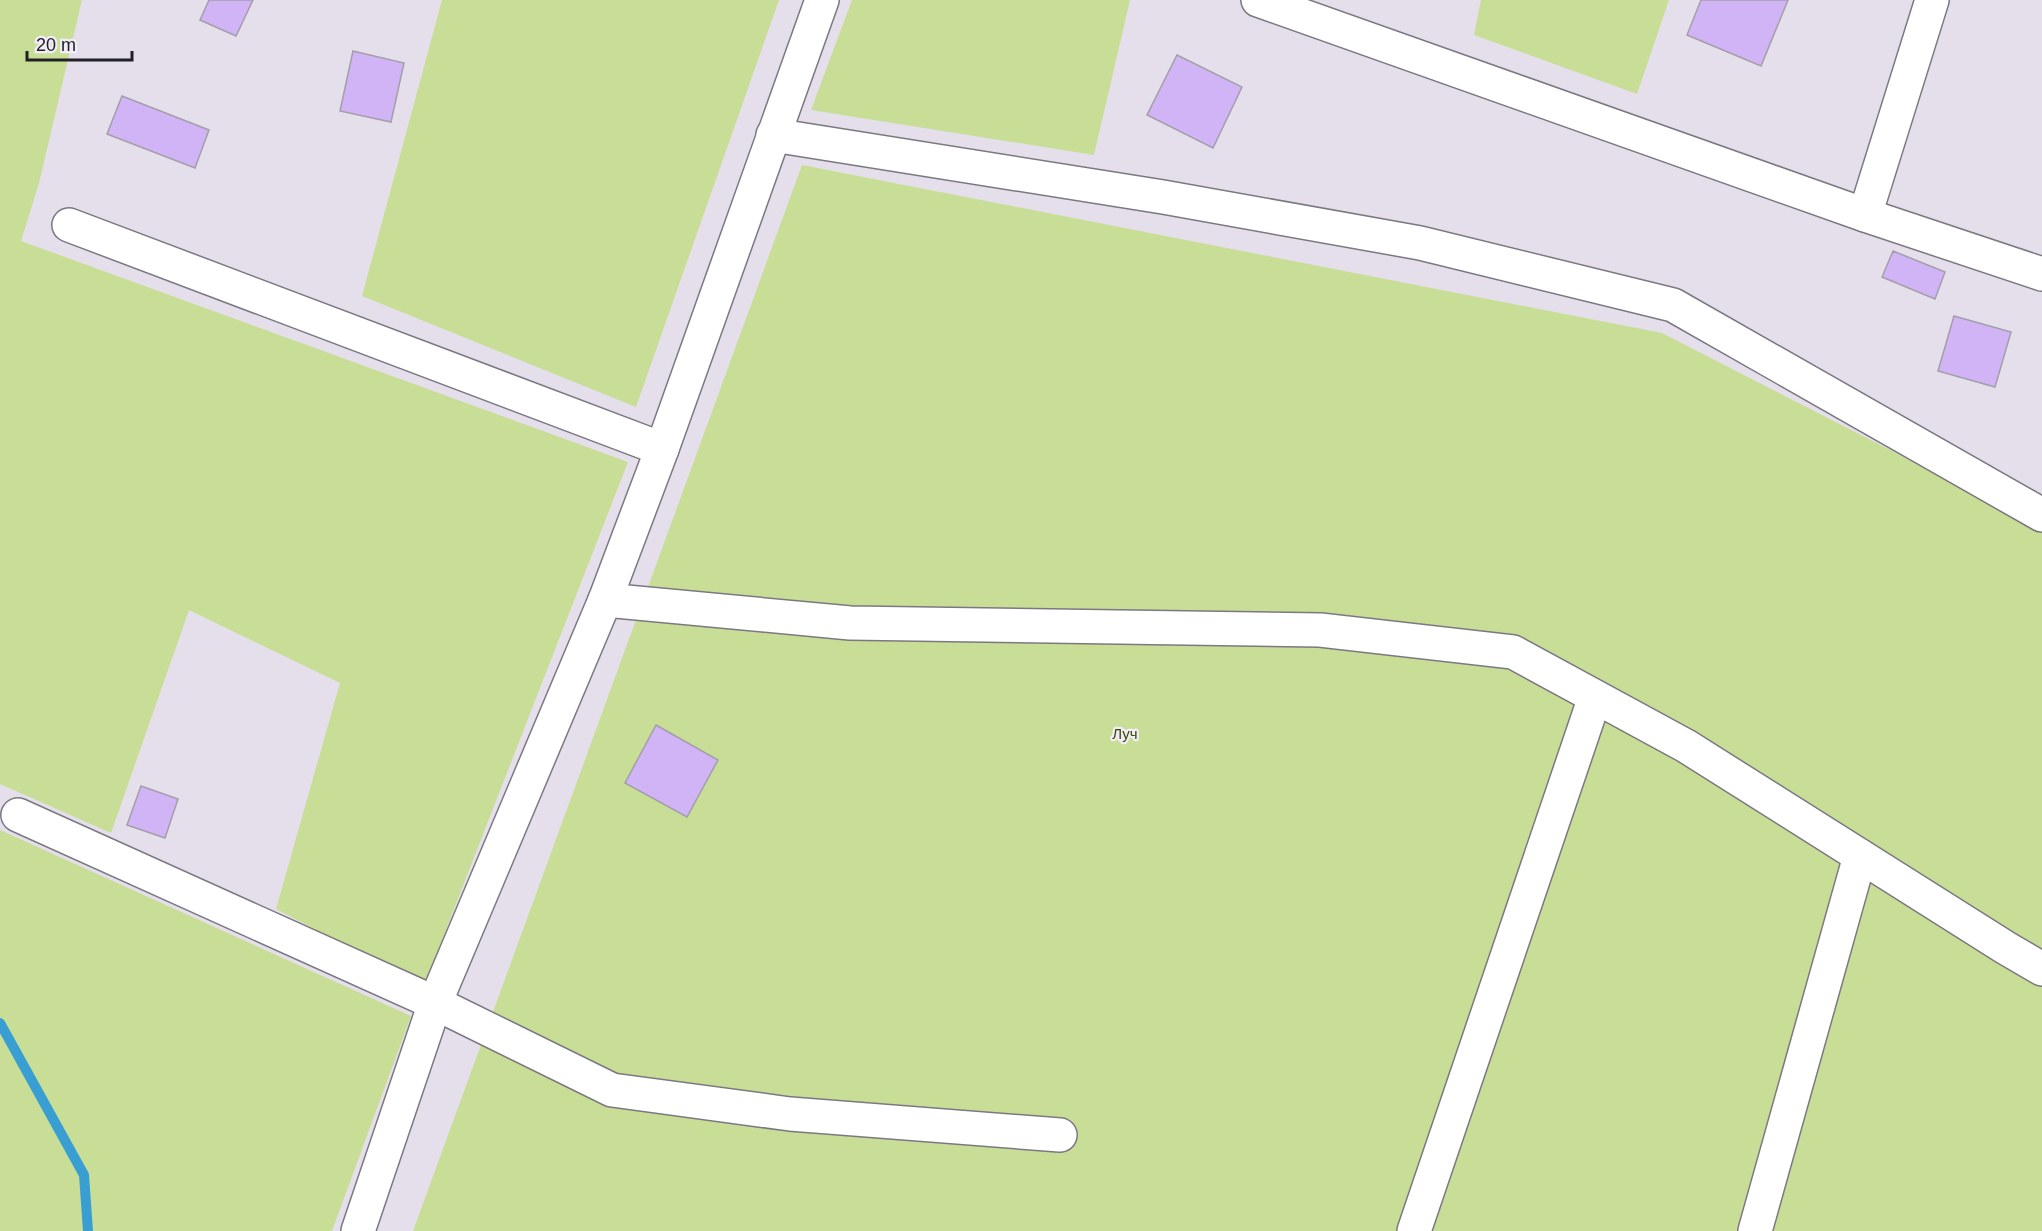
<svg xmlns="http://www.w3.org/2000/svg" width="2042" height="1231" font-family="Arial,sans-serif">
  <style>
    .green { fill: #c8de96 }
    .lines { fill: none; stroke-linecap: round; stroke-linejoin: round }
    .stream { stroke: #399ed1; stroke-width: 10 }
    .building { fill: #d1b4f5; stroke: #a39faa; stroke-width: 1.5 }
    .minor-casing { stroke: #7c7882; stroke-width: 36 }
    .minor { stroke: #fff; stroke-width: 33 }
    .labels { text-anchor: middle; stroke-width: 4.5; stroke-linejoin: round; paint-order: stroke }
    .park-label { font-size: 15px; fill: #394904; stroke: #f1ecf8 }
  </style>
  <rect width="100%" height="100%" fill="#e4dfeb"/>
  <g class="green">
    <path d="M0,0H82L39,183L21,241L628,462L424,986L276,909L340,683L189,610L111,833L0,784Z"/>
    <path d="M442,0H779L636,407L362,296Z"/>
    <path d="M852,0H1130L1094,155L811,110Z"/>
    <path d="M1481,0H1669L1637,94L1474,35Z"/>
    <path d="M802,165L1662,333L1898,454L2042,533V1231H413Z"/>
    <path d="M0,830L411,1016L332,1231H0Z"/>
  </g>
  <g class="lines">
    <path class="stream" d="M0,1023L84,1175L88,1231"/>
  </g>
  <g class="building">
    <path d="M209,0H253L236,36L200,20Z"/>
    <path d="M1701,0H1788L1761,66L1687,35Z"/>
    <path d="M353,51L404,63L391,122L340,111Z"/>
    <path d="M1177,55L1242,87L1213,148L1147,115Z"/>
    <path d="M122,96L209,130L195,168L107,134Z"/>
    <path d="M1893,251L1945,272L1935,299L1882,277Z"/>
    <path d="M1954,316L2011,332L1995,387L1938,371Z"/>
    <path d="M656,725L718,760L687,817L625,783Z"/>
    <path d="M141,786L178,799L165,838L127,825Z"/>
  </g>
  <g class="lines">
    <g class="minor-casing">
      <g id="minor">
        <path d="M1258,0L1865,215L2042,274"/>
        <path d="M773,135L1163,197L1420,243L1673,305L2042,515"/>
        <path d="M1865,215L1932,0"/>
        <path d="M69,225L662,449"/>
        <path d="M605,600L850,623L1320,630L1513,652L1686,746L2006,948L2042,969"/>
        <path d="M18,815L435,1003L612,1090L790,1114L1060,1135"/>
        <path d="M358,1231L435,1003L605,600L662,449L822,0"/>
        <path d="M1414,1231L1595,697"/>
        <path d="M1755,1231L1860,856"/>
      </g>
    </g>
    <use href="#minor" class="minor"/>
  </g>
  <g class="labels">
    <g class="park-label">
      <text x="1125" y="739">Луч</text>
    </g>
  </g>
  <path d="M27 51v9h105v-9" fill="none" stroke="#222024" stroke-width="3"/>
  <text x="36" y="51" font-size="18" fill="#222024" stroke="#f1ecf8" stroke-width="4.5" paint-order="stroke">20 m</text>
</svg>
